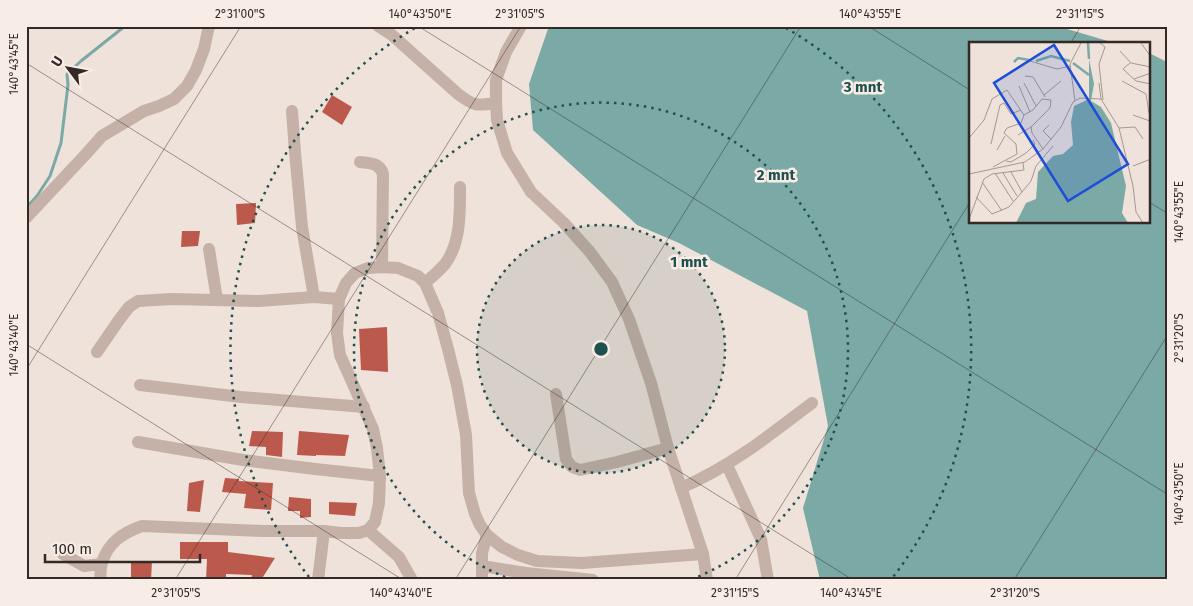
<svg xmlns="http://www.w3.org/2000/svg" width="1193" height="606" font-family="'Fira Sans',sans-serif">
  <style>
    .water { fill: #7ba9a6 }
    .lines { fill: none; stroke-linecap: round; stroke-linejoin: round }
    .stream { stroke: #7ba9a6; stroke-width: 3 }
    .building { fill: #bb5a4c }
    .minor { stroke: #c5b1a7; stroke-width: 12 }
    .ticks { fill: none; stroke: #332927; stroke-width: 1; stroke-opacity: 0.45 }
    .ring { fill: none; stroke: #20504e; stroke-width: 2.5; stroke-dasharray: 2.5 5 }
    .inset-river { fill: none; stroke: #7ba9a6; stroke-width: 2.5 }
    .inset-road { fill: none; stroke: #a49892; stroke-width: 1 }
    .view { fill: #1d4ed8; fill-opacity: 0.15; stroke: #1d4ed8; stroke-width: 2.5 }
    .inset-edge { fill: none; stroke: #332927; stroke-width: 2.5 }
    .centre { fill: #20504e; stroke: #f7ede6; stroke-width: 2.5 }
    .ring-label { font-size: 15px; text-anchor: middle; font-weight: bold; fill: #20504e; stroke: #f7ede6; stroke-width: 5; stroke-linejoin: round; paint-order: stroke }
    .neatline { fill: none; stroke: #332927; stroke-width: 2 }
    .ticks-label { font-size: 12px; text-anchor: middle; fill: #332927 }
  </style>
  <rect width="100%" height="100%" fill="#efe2da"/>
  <path class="water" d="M549,26H1057L1118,44H970V222H1149V53L1167,62V580H820L803,508L828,426L807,311L679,243L637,225L533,130L529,84Z"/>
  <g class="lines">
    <path class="stream" d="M26,208L37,196L50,176L61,143L68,85L67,74L81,61L125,26"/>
  </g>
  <g class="building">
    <path d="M332,95L352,107L342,125L322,112Z"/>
    <path d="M256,203L255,223L237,225L236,204Z"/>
    <path d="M182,231H200L198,246L181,247Z"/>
    <path d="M387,327L388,372L361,370L359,329Z"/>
    <path d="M252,431L283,432L282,457L266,455V447L249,446Z"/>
    <path d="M299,431L349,435L345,456L316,455V456L297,455Z"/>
    <path d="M225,478L239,479V481L273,483L271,510L244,508L246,494L222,492Z"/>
    <path d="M204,480L200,512L187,511L189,483Z"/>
    <path d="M289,497L311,499V517L300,518V511H288Z"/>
    <path d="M329,502L357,503L355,516L329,514Z"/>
    <path d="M180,542H228V552L275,558L261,580H251L252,575L226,574V580H206L207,559H180Z"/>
    <path d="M152,561L151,580H131V562Z"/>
  </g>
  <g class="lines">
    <g class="minor">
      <path d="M378,26L392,35L458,94C474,106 476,106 496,103"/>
      <path d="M521,26L506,52L496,80V103L497,120L507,153L531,192L564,223L590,252L612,282L629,319L651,383L668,448L703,554L707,580"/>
      <path d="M292,111L295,152L302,227L314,297"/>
      <path d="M360,162C370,163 380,163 383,174L382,267"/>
      <path d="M26,218L86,154L102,136L144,111L159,106L174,99L187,86L196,70L204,49L209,26"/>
      <path d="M209,249L217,300"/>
      <path d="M425,283C432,277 439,271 445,264C461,243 460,212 460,187"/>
      <path d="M97,352L119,320L129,307L138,301L172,299L259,301L314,297L339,299"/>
      <path d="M140,385L241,397L364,407"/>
      <path d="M556,394L566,459L572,467L580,470L617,462L668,448"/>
      <path d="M138,442L243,460L315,469L380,476"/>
      <path d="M727,465L761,539L768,580"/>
      <path d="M681,488C730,467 770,435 812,403"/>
      <path d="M368,530L399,557L412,580"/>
      <path d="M63,554L84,566L101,564"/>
      <path d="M482,566L526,573L593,580"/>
      <path d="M100,580C101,575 100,568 102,563C108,542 123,533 142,526L263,531H324L341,533H359L368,530L375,522L379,503L380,476L377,448L373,429L340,355L337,333L339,299L346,283L355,273L368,268L382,267L398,268L418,276L425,283L438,313L448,349L457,385L466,435L469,493L475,514L480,525L487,535L502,547L518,555L537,561L582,563L703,554"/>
      <path d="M318,580L324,531"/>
      <path d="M482,580V553L487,535"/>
    </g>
  </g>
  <path class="ticks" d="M418,26L1167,494M868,26L970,90M1070,44L1081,26M26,63L853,580M1149,202L1167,213M26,344L403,580M26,370L241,26M175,580L521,26M455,580L801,26M735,580L970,202M1014,580L1167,336"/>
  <circle cx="601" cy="349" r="124" fill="#20504e" fill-opacity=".12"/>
  <g class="ring">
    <circle cx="601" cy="349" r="124"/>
    <path d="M512 580A247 247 0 1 1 690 580"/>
    <path d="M309 577A371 371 0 0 1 415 28M786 28A371 371 0 0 1 893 577"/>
  </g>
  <g transform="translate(969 42)">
    <rect width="181" height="181" fill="#efe2da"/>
    <path d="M120,17L125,42L122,59L132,65L142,81L157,144L153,171L159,181H47L57,161L67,157L69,130L84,114L94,112L104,103L102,80L105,64L120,57Z" fill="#7ba9a6"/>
    <path class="inset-river" d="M119,1L120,17M67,19L82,14L101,19M45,20L49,16L60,18M104,21L120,33"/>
    <path class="inset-road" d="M131,1L136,5L130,22L134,58M172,1L182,15M151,9L162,21L182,25M61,19L88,27L102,24M161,21L154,27L167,39L182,42M56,34L64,35L76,55M165,37L182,31M153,39L177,52L180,71M55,41L67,64M130,41L132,57M50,44L61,70M75,53L92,39M106,59L101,22L112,1M164,73L181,79M80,83L74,89L82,97M150,86L166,85L174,97M49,93L62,85M0,96L15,78L23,57L38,48L55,73L64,68L73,57L82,58L81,66L62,85L63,91L74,107M22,102L31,63L35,61L42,72L52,68M28,108L36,94M37,119L42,120L57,111L66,102L64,98M164,124L182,117M24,125L48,112L47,102L35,91L38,86L52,81L55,73M26,131L44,159M34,131L48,154M0,132L56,120L74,107L92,85L104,60L111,56L132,57L150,86L164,144L167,170L174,181M13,140L33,169M53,150L62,139L67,124L84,104M7,155L23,172L40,165L53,150L42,130M0,177L15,137L23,132L55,128L54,121"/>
    <path class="view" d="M85,3L159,122L99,159L25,41Z"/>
    <rect width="181" height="181" class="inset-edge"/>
  </g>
  <circle cx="601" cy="349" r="8" class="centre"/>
  <g class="ring-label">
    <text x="863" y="92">3 mnt</text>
    <text x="776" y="180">2 mnt</text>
    <text x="689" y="267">1 mnt</text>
  </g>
  <rect width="1193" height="606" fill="none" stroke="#f7ede6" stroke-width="55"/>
  <g transform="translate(68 68) rotate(302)" stroke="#f7ede6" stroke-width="4" paint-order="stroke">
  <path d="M0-4L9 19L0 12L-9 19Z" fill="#332927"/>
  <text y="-8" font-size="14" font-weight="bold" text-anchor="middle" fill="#332927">U</text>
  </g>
  <path d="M45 554v8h155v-8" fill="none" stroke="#332927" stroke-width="2.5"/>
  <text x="52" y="554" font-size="15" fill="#332927" stroke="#f7ede6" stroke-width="4" paint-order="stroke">100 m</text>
  <rect x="28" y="28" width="1138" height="550" class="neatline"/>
  <g class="ticks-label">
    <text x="240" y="18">2°31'00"S</text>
    <text x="420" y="18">140°43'50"E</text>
    <text x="520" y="18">2°31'05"S</text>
    <text x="870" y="18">140°43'55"E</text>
    <text x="1080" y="18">2°31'15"S</text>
    <text transform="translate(14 64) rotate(-90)" y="4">140°43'45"E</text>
    <text transform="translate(1179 212) rotate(-90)" y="4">140°43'55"E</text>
    <text transform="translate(1179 338) rotate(-90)" y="4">2°31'20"S</text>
    <text transform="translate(14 345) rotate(-90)" y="4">140°43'40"E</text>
    <text transform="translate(1179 494) rotate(-90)" y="4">140°43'50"E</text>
    <text x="176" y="597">2°31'05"S</text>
    <text x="401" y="597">140°43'40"E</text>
    <text x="735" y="597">2°31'15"S</text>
    <text x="851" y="597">140°43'45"E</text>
    <text x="1015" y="597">2°31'20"S</text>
  </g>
</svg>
